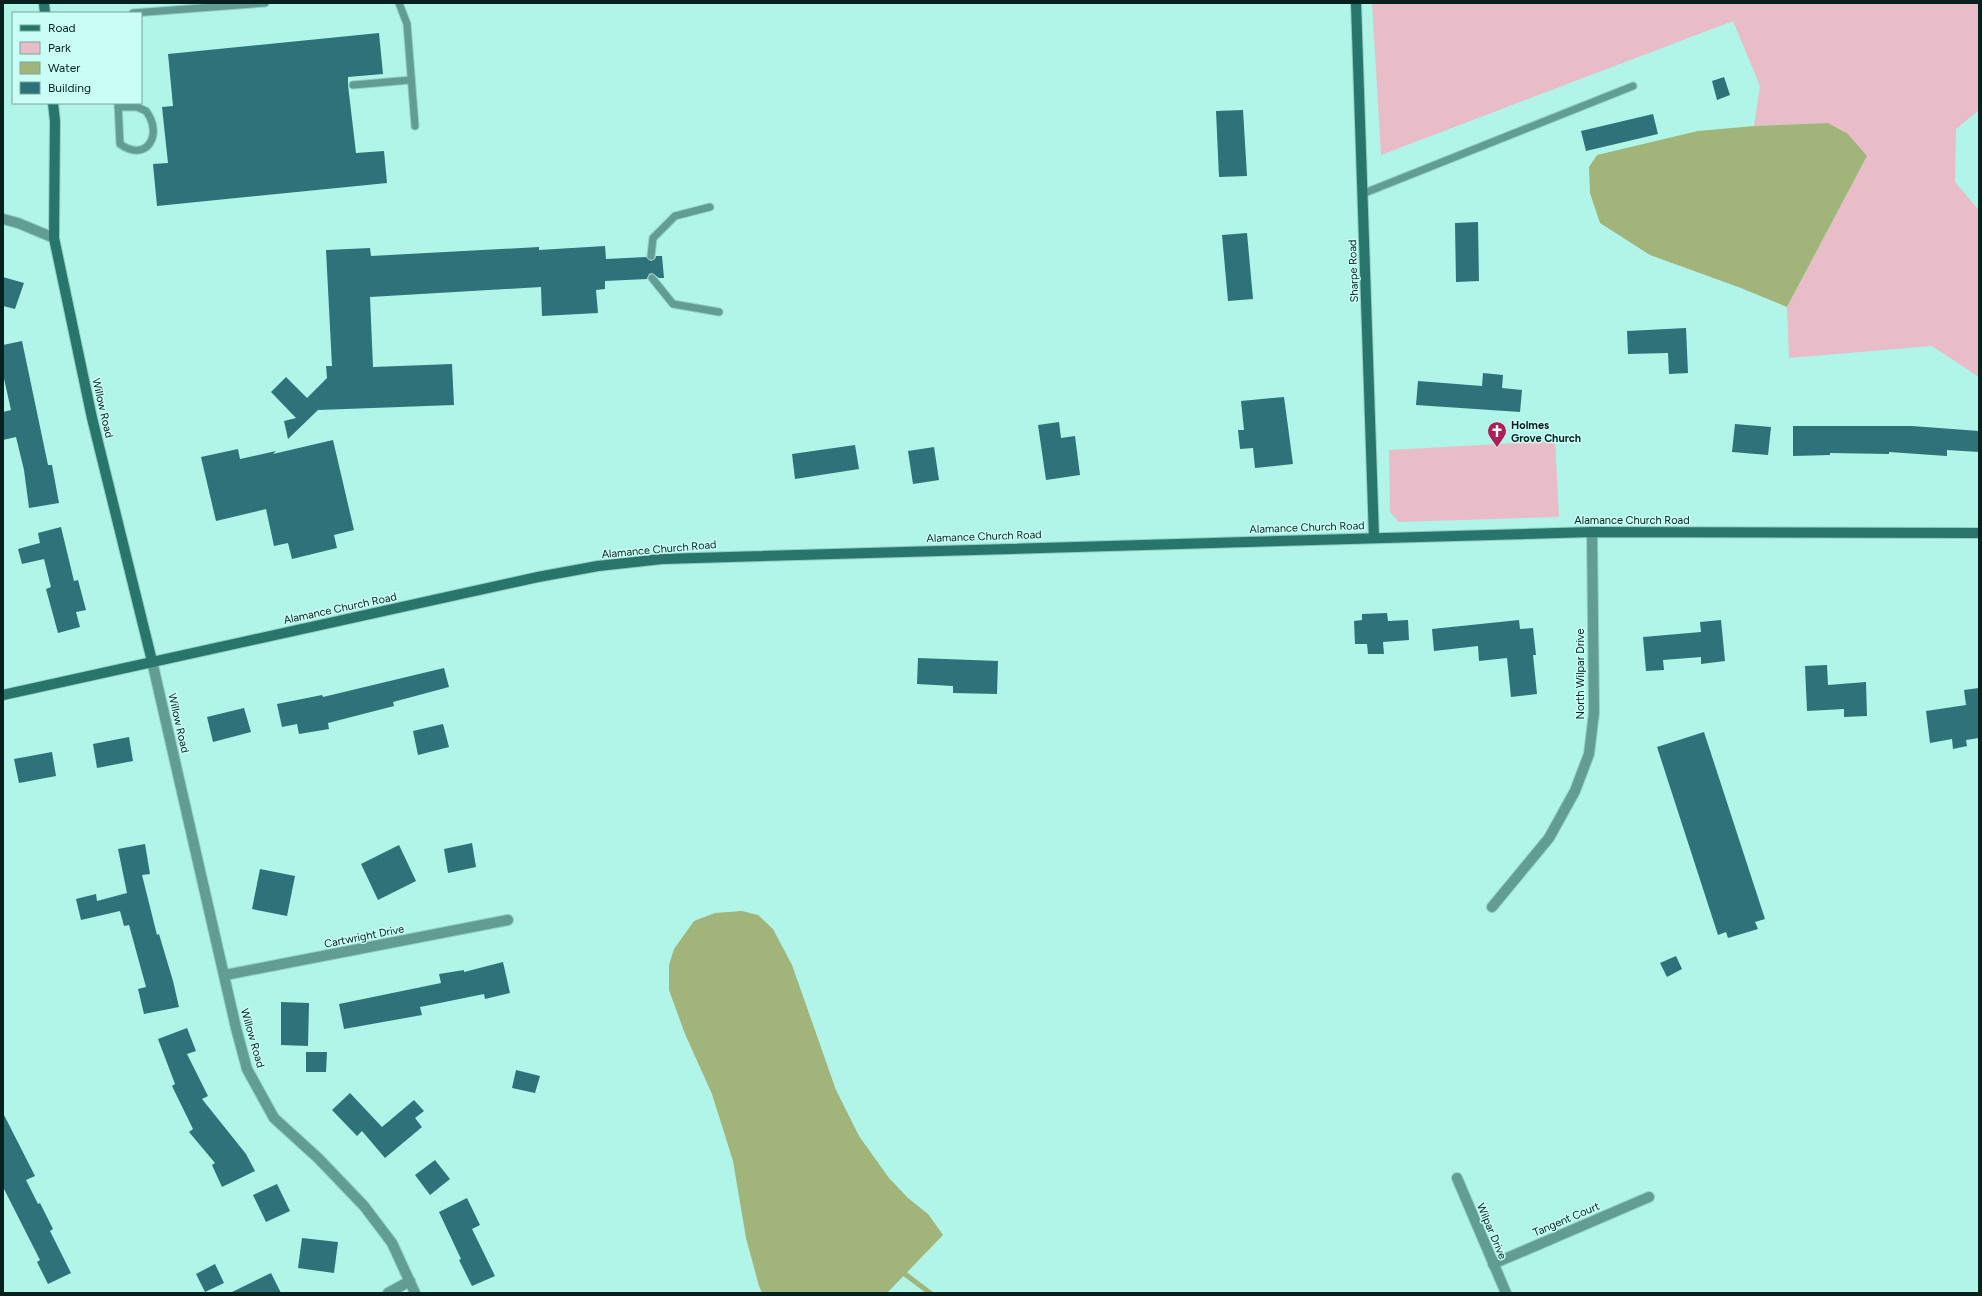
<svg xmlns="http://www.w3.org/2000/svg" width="1982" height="1296" font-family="Figtree,sans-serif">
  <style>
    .green { fill: #e9bdc7 }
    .water { fill: #a1b47a }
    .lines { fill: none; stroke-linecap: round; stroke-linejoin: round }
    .stream { stroke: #a1b47a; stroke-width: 5 }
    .building { fill: #2e7379 }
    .lane-casing { stroke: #92cec4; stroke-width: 9 }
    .street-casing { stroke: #92cec4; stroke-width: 12 }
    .secondary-casing { stroke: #92cec4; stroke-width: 12 }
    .lane { stroke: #629d93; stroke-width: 7 }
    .street { stroke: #629d93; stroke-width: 10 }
    .secondary { stroke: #28766b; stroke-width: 10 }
    .labels { text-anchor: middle; stroke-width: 3; stroke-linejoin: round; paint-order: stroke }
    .street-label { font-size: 11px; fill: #06221e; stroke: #c9fef5 }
    .poi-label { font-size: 11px; font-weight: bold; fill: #06221e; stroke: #c9fef5; text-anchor: start }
  </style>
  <rect width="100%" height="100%" fill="#b1f4e8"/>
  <g class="green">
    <path d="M1372,3H1979V110L1956,129L1955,182L1979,210V377L1932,346L1789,358L1787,307L1867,156L1828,123L1754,126L1760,86L1733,21L1381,155Z"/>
    <path d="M1555,441L1559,517L1399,522L1390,512L1389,450Z"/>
  </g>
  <g class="water">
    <path d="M1828,123L1848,134L1867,156L1787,307L1741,288L1650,255L1600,223L1590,193L1589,167L1597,155L1698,131L1754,126Z"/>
    <path d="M742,911L758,915L773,929L792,965L836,1090L859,1136L889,1178L908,1198L928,1214L943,1235L887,1293H762L759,1286L746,1238L733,1161L712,1094L685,1034L669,990V965L674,949L694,921L715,913Z"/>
  </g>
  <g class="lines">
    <path class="stream" d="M902,1268L905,1274L930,1293"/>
  </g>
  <g class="building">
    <path d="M379,33L383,74L348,77V85L356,153L384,151L387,183L157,206L153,164L168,163L162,107L173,106L168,54Z"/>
    <path d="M1724,77L1730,95L1717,100L1712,81Z"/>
    <path d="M1243,110L1247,176L1219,177L1216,111Z"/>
    <path d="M1653,114L1658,134L1586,151L1581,131Z"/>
    <path d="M1478,222L1479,281L1456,282L1455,223Z"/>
    <path d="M1247,233L1253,299L1228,301L1222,235Z"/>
    <path d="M605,246L606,259L646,257L651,261L655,259L656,256H662L664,278H659L652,273L649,274L647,279L605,281V289L596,290L598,313L542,316L541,287L370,297L373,367L452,364L454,405L318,410L288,439L284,421L296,418L271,392L286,377L307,398L327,378L326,366H332L326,250L370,248L371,256L539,247V250Z"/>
    <path d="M3,277L24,283L15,309L3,306Z"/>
    <path d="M1686,328L1688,373L1669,374L1668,353L1628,354L1627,331Z"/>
    <path d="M22,341L48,465H52L59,503L29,508L24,470L16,437L3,440V412L11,410L3,374V345Z"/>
    <path d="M1483,373L1503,375L1502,388L1522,390L1520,412L1416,405L1418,381L1482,386Z"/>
    <path d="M1284,397L1293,464L1255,468L1253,448L1240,449L1238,430H1244L1241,401Z"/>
    <path d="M1059,422L1061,438L1075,436L1080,475L1046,480L1038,425Z"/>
    <path d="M1735,424L1771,427L1768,455L1732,452Z"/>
    <path d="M1793,426H1912L1979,431V452L1947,450V456L1889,452V454L1830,453V455L1793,456Z"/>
    <path d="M333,440L354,530L334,535L337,548L292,559L288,543L274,546L266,509L216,521L201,457L238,449L240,459L276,451L273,454Z"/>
    <path d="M855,445L859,469L795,479L792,454Z"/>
    <path d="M934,447L939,480L913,484L908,451Z"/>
    <path d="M61,527L74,581L78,580L86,610L76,612L80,627L58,633L46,589L51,587L44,559L22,564L18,549L40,543L38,533Z"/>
    <path d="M1387,613L1388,621L1408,620L1409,640L1383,642L1384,654H1368L1367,644H1355L1354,621L1362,620V614Z"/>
    <path d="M1519,620L1520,629L1533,628L1536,655H1533L1537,694L1511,697L1507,658L1479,661L1478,646L1434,651L1432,629Z"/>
    <path d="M1721,620L1725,661L1701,664V657L1663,660L1664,670L1646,671L1643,637L1701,632L1700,622Z"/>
    <path d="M918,658L998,661L997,694L953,693V686L917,684Z"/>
    <path d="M1827,665L1828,685L1866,682L1867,716L1844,717V709L1807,711L1805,666Z"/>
    <path d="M444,668L449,687L393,702L394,706L328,723L329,729L299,734L297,724L282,727L277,704L322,695L323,697Z"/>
    <path d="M1979,688V738L1966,740L1967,746L1953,749L1952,739L1930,743L1926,711L1966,705L1964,690Z"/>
    <path d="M244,708L251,732L213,742L207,717Z"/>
    <path d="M443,724L449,747L418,755L413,731Z"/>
    <path d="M1704,732L1765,919L1755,922L1758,929L1728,938L1726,932L1718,935L1657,747Z"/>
    <path d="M129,737L133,761L97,768L93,744Z"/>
    <path d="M52,752L56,776L19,783L14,759Z"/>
    <path d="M472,843L476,867L448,873L444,849Z"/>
    <path d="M145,844L150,874L142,875L157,935L159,934L173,981L179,1007L144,1014L138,989L146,987L129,925L124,926L120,911L81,920L76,899L96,894L97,901L127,893L118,849Z"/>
    <path d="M399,845L416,881L378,900L361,864Z"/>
    <path d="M260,869L295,876L287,916L252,909Z"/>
    <path d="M1676,956L1682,969L1667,977L1660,963Z"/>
    <path d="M503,962L510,993L485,999L484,994L420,1007L422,1015L344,1029L339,1004L441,983L439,974L464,970V972Z"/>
    <path d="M281,1002L309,1003L308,1046L281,1045Z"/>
    <path d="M187,1028L196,1051L187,1054L208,1096L202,1099L246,1154L255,1171L222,1187L212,1165L215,1163L189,1132L193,1129L172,1086L175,1084L158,1039Z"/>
    <path d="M306,1052H327L326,1072H306Z"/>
    <path d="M516,1070L540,1076L535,1093L512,1088Z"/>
    <path d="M350,1093L382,1127L414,1100L424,1111L415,1118L422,1127L385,1158L362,1131L357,1136L332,1110Z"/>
    <path d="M3,1113L35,1176L26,1180L38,1204L40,1203L53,1229L50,1231L71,1273L48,1284L37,1262L40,1260L3,1187Z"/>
    <path d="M435,1160L450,1179L430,1195L415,1175Z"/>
    <path d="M277,1184L290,1211L266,1222L253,1195Z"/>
    <path d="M467,1198L480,1225L472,1229L495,1276L472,1286L459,1260L461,1259L439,1212Z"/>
    <path d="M302,1238L338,1242L334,1273L298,1268Z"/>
    <path d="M215,1264L224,1283L205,1292L196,1274Z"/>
    <path d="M271,1273L281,1293H230Z"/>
  </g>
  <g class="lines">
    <g class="lane-casing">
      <g id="lane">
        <path d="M399,3L407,24L415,126"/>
        <path d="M133,13L265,3"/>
        <path d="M353,85L411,80"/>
        <path d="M118,103L120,144C146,163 164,135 146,111L137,107H118"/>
        <path d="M1362,194L1633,86"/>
        <path d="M651,256L653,238L675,216L710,207"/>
        <path d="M652,278L673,304L719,312"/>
      </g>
    </g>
    <g class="street-casing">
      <g id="street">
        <path d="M3,219L18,223L54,238"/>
        <path d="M152,661L236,1028L247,1069L274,1118L318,1158L364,1206L392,1243L415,1293"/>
        <path d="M1492,907L1549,838L1575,791L1589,754L1594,713L1592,532"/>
        <path d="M225,975L508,920"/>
        <path d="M1457,1178L1506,1293"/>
        <path d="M1493,1264L1649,1197"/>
        <path d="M388,1293L410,1281"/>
      </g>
    </g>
    <g class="secondary-casing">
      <g id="secondary">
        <path d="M44,3L45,13"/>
        <path d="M1356,3L1374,538"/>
        <path d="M53,103L55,121L54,238L92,418L152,661"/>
        <path d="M3,695L538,577L598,566L662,559L1592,532L1979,533"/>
      </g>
    </g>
    <use href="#lane" class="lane"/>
    <use href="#street" class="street"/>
    <use href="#secondary" class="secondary"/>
  </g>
  <defs>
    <g id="church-pin" transform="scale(1)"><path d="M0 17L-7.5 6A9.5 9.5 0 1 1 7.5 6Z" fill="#ae1f59" stroke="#c9fef5"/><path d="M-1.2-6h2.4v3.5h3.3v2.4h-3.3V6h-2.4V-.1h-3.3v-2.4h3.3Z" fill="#fff"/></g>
  </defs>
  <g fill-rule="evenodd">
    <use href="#church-pin" x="1497" y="431"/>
  </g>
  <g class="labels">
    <g class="street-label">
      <text transform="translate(1353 271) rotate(-92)" y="4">Sharpe Road</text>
      <text transform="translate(103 408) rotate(77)" y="4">Willow Road</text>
      <text x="1632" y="524">Alamance Church Road</text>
      <text transform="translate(1307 527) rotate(-2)" y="4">Alamance Church Road</text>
      <text transform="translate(984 536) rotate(-2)" y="4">Alamance Church Road</text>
      <text transform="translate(659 549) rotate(-5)" y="4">Alamance Church Road</text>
      <text transform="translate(340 608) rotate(-12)" y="4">Alamance Church Road</text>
      <text transform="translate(1580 674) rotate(-90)" y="4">North Wilpar Drive</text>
      <text transform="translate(179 723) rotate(77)" y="4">Willow Road</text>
      <text transform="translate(364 936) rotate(-11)" y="4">Cartwright Drive</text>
      <text transform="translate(253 1038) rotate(74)" y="4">Willow Road</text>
      <text transform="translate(1566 1219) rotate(-23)" y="4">Tangent Court</text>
      <text transform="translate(1492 1231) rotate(67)" y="4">Wilpar Drive</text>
    </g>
    <g class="poi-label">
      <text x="1511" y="429">Holmes<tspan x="1511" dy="13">Grove Church</tspan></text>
    </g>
  </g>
  <rect width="1982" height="1296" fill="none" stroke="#06221e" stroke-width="8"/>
  <rect x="12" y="12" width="130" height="92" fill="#c9fef5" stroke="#7ba69f"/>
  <rect x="20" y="25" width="20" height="6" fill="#28766b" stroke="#7ba69f"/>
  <text x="48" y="32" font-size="12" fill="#06221e">Road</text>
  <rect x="20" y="42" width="20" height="12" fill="#e9bdc7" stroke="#7ba69f"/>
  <text x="48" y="52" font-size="12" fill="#06221e">Park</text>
  <rect x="20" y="62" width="20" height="12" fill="#a1b47a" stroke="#7ba69f"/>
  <text x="48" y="72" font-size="12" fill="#06221e">Water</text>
  <rect x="20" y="82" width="20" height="12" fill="#2e7379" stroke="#7ba69f"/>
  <text x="48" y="92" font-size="12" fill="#06221e">Building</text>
</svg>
